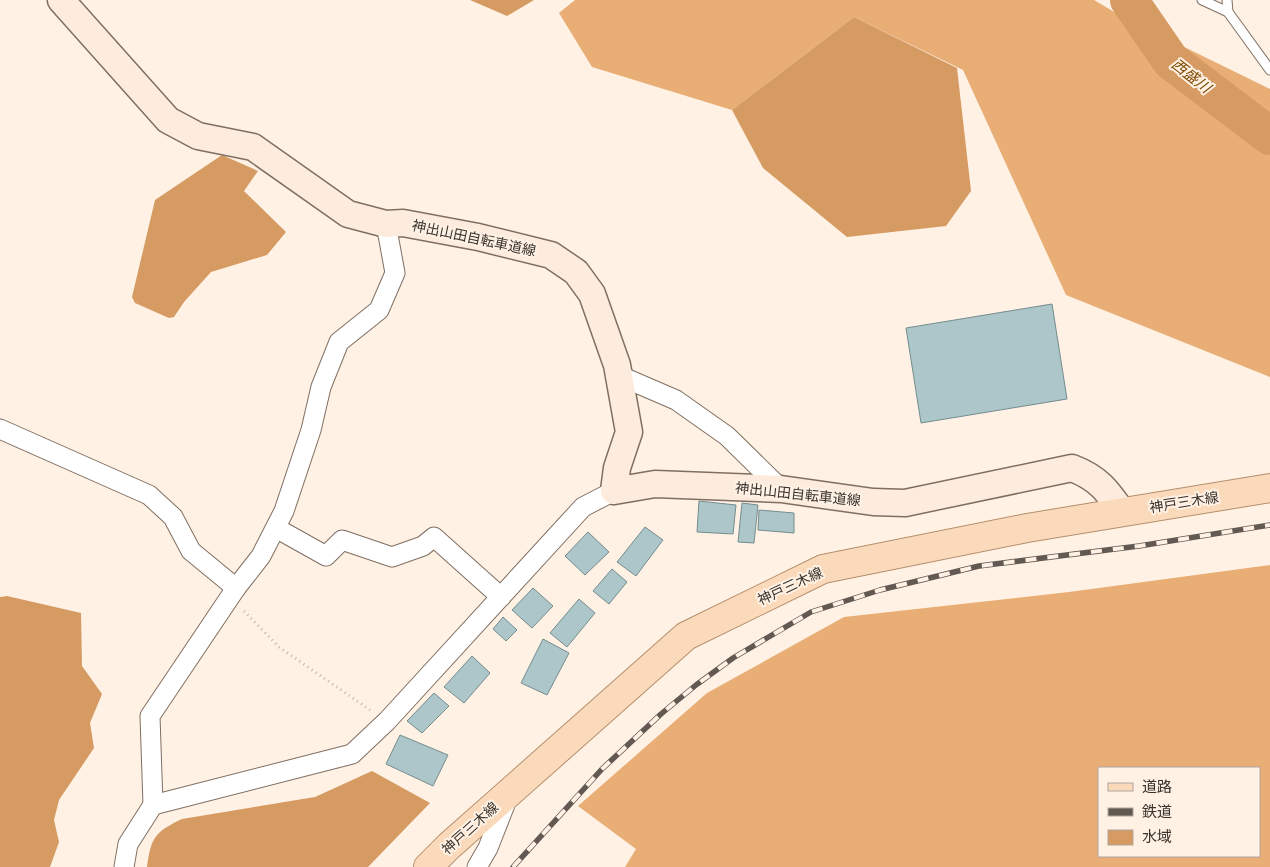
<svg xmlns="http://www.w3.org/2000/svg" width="1270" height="867" font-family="Arial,'Noto Sans JP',sans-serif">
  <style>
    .forest { fill: #e9ae76; fill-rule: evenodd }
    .water { fill: #d59b63 }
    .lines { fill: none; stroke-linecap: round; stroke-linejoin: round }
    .river { stroke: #d59b63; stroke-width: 38 }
    .building { fill: #acc6c9; stroke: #748c8f }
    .lane-casing { stroke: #7f6f62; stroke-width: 11 }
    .street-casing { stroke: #7f6f62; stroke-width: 21 }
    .secondary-casing { stroke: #7f6f62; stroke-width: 29 }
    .primary-casing { stroke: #b58f6c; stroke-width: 30 }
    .path { stroke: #c2b7ac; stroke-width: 3; stroke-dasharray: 1 4; stroke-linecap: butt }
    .lane { stroke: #fff; stroke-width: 9 }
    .street { stroke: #fff; stroke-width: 19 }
    .secondary { stroke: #fdecdd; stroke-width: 26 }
    .primary { stroke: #fbdabb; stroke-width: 28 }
    .rail-casing { stroke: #615952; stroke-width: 5.5 }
    .rail { stroke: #fff1e4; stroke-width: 4; stroke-dasharray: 11; stroke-linecap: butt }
    .labels { text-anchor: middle; stroke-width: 4; stroke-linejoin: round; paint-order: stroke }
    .street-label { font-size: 14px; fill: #39332d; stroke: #fff1e4 }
    .water-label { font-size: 15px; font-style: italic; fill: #7e4800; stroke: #fff1e4 }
  </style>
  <rect width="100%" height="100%" fill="#fff1e4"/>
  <g class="forest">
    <path d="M575,0H1094L1121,16L1270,89V377L1066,295L963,70L854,17L732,110L592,67L559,13Z"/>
    <path d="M1270,565V867H625L636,849L578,806L707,693L844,617L1069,592ZM1259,768V856H1099V768Z"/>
  </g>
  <g class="water">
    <path d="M470,0H534L507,16Z"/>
    <path d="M854,17L957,68L971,191L946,226L847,237L763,168L732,110Z"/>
    <path d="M222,155L258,171L244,191L286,232L267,255L211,272L184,302L174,317L169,318L135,303L132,297L155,200Z"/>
    <path d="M7,596L81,613L82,666L102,694L90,723L94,748L59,800L54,820L59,842L50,867H0V597Z"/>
    <path d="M372,771L430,803L368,867H147C151,837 155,832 182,819L315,797Z"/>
  </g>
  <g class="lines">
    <path class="river" d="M1129,0L1171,61L1270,136"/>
  </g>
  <g class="building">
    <path d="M1052,304L1067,399L921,423L906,328Z"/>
    <path d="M699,501L736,505L733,534L697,532Z"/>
    <path d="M742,503L758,505L754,543L738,542Z"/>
    <path d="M759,510L794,513V533L758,530Z"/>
    <path d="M645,527L663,540L636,576L617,562Z"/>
    <path d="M588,532L609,552L585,575L565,556Z"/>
    <path d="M612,569L627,582L609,604L593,591Z"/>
    <path d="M533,588L553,606L532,628L512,610Z"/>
    <path d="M579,599L595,613L567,647L550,633Z"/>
    <path d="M503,617L517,630L506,641L493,629Z"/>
    <path d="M543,639L569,653L547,695L521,683Z"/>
    <path d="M472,656L490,673L464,703L444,687Z"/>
    <path d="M434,693L449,706L422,733L407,721Z"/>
    <path d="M400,735L448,755L433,786L386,764Z"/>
  </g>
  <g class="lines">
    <g class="lane-casing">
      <g id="lane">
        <path d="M1202,0L1228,12"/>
        <path d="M1227,0L1228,12L1270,70"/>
      </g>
    </g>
    <g class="street-casing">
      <g id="street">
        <path d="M618,375L676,400L727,436L781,489"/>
        <path d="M0,429L149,495L173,517L191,551L236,588"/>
        <path d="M276,528L326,556L342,540L392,557L423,546L434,537L501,597"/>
        <path d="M153,805L150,716L236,588L261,556L284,511L311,430L321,387L339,342L379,310L395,273L386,224"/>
        <path d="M124,867L128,844L153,805L352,754L387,721L583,507L614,491"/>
        <path d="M477,867L488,848L508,797"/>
      </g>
    </g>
    <g class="secondary-casing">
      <path id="secondary" d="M61,0L168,120L198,136L253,147L348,214L386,224L403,223L478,237L551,255L576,272L592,294L617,365L629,432L617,468L614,491L655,484L781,489L873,502L905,503L1072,468C1098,478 1107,490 1122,512"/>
    </g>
    <g class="primary-casing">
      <path id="primary" d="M428,867L449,846L686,636L823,569L1027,528L1270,488"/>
    </g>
    <path class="path" d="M244,611L279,647L370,710"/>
    <use href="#lane" class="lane"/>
    <use href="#street" class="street"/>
    <use href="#secondary" class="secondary"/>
    <use href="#primary" class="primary"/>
    <g class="rail-casing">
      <path id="rail" d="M513,867L602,769L661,714L696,685L733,658L811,612L880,590L979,566L1139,546L1270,525"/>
    </g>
    <use href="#rail" class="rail"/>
  </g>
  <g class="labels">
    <g class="street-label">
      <text transform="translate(474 238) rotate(12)" y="5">神出山田自転車道線</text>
      <text transform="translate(798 494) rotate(6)" y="5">神出山田自転車道線</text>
      <text transform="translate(1184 502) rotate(-9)" y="5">神戸三木線</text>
      <text transform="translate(790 586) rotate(-25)" y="5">神戸三木線</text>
      <text transform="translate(470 828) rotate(-42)" y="5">神戸三木線</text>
    </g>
    <g class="water-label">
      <text transform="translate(1191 76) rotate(38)" y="5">西盛川</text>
    </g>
  </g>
  <rect x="1098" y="767" width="162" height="90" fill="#fff1e4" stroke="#b0a59b"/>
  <rect x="1108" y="783" width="25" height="8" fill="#fbdabb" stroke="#b0a59b"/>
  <text x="1142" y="792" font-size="15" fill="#39332d">道路</text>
  <rect x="1108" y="808" width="25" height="8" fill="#615952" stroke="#b0a59b"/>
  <text x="1142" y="817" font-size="15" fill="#39332d">鉄道</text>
  <rect x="1108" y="830" width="25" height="15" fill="#d59b63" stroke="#b0a59b"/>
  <text x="1142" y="842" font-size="15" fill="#39332d">水域</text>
</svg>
